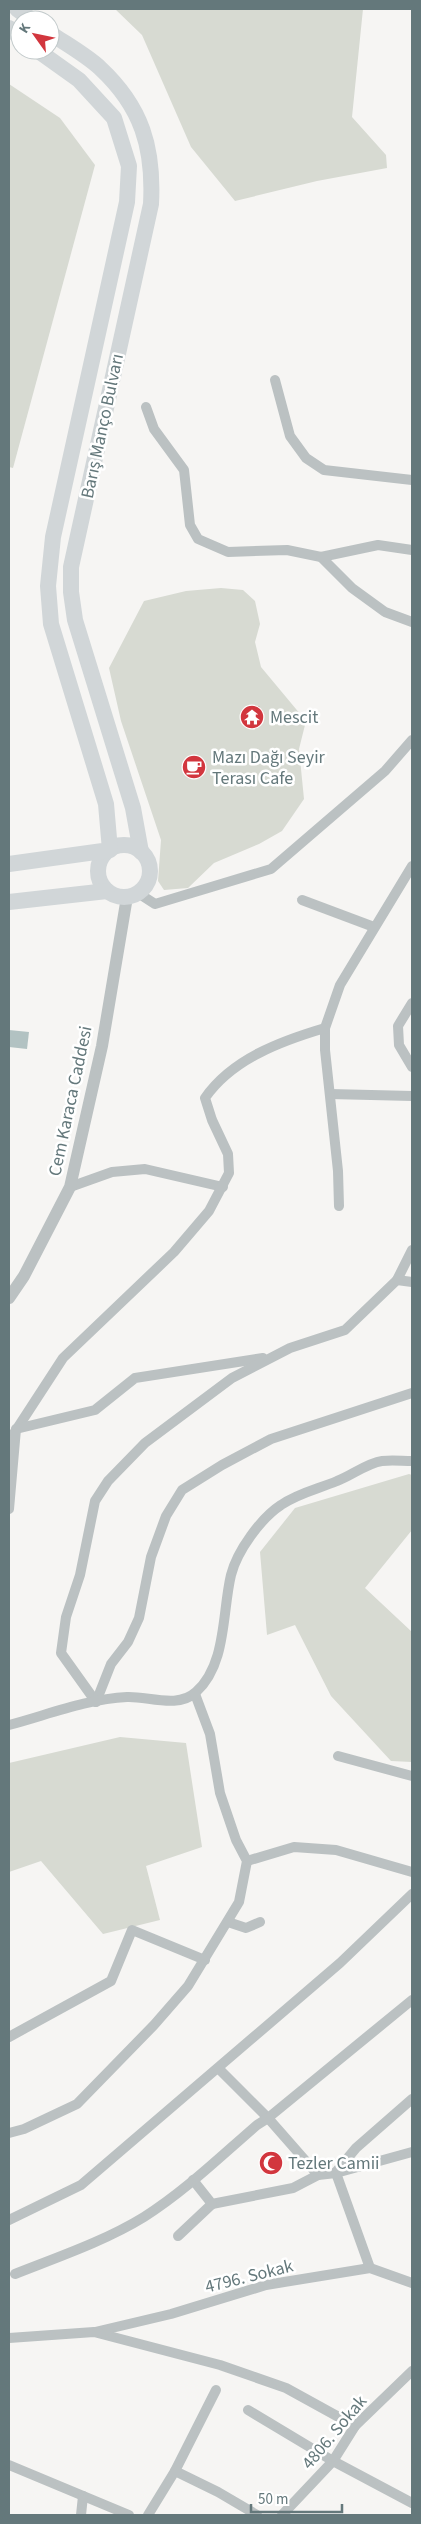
<svg xmlns="http://www.w3.org/2000/svg" width="421" height="2524" font-family="'Source Sans 3',sans-serif">
  <style>
    .green { fill: #d7dad2 }
    .water { fill: #b2c2c2 }
    .lines { fill: none; stroke-linecap: round; stroke-linejoin: round }
    .minor { stroke: #bbc1c2; stroke-width: 10 }
    .tertiary { stroke: #bbc1c2; stroke-width: 12 }
    .primary { stroke: #d1d6d8; stroke-width: 16 }
    .labels { text-anchor: middle; stroke-width: 5; stroke-linejoin: round; paint-order: stroke }
    .street-label { font-size: 18px; fill: #64787b; stroke: #fff }
    .poi-label { font-size: 18px; fill: #64787b; stroke: #fff; text-anchor: start }
  </style>
  <rect width="100%" height="100%" fill="#f6f5f3"/>
  <g class="green">
    <path d="M115,9H363L352,117L386,155L387,168L317,181L235,201L191,147L142,35Z"/>
    <path d="M9,84L60,118L95,165L13,468L9,467Z"/>
    <path d="M221,588L243,590L255,601L260,624L255,642L261,667L306,721L299,749L304,799L282,831L259,844L214,863L188,888L164,890L158,881L161,840L121,721L109,668L144,601L186,591Z"/>
    <path d="M409,1474L412,1475V1530L365,1588L412,1632V1762L391,1761L331,1696L295,1625L267,1635L260,1552L295,1508Z"/>
    <path d="M120,1737L186,1743L202,1847L146,1866L160,1920L103,1934L41,1861L9,1872V1763Z"/>
  </g>
  <path class="water" d="M9,1030L29,1032L27,1049L9,1047Z"/>
  <g class="lines">
    <g class="minor">
      <path d="M275,380L290,436L306,458L324,470L412,480"/>
      <path d="M146,407L154,429L184,470L190,525L198,539L228,552L287,550L321,557L352,588L385,612L412,622"/>
      <path d="M321,557L378,545L412,550"/>
      <path d="M138,893L155,904L271,869L385,771L412,740"/>
      <path d="M302,900L374,927"/>
      <path d="M412,1003L398,1026L399,1045L412,1067"/>
      <path d="M330,1094L412,1096"/>
      <path d="M70,1187L112,1172L145,1169L223,1187"/>
      <path d="M339,1206L338,1171L325,1050V1028L340,985L412,866"/>
      <path d="M397,1280L412,1282"/>
      <path d="M9,1441L63,1358L174,1252L209,1211L229,1173L228,1154L212,1120L205,1098C232,1059 281,1041 325,1028"/>
      <path d="M9,1509L16,1429L95,1410L135,1378L263,1358"/>
      <path d="M96,1702L61,1653L66,1617L80,1575L95,1501L108,1481L145,1443L232,1378L290,1348L345,1330L397,1280L412,1250"/>
      <path d="M96,1702L111,1664L128,1642L139,1618L151,1557L166,1516L182,1490L222,1465L271,1439L412,1393"/>
      <path d="M9,1725C47,1715 87,1699 127,1697C148,1696 178,1709 196,1692C227,1664 222,1612 231,1575C237,1551 261,1518 281,1505C298,1493 318,1489 337,1481C351,1476 367,1463 382,1461C392,1460 402,1461 412,1461"/>
      <path d="M338,1756L412,1776"/>
      <path d="M247,1861L294,1847L336,1850L412,1872"/>
      <path d="M228,1922L246,1928L260,1922"/>
      <path d="M9,2037L111,1981L132,1930L205,1960"/>
      <path d="M219,2069L268,2118L318,2175"/>
      <path d="M9,2133L24,2129L77,2104L154,2025L188,1986L239,1902L247,1861L236,1840L220,1793L210,1734L195,1694"/>
      <path d="M336,2172L356,2148L412,2099"/>
      <path d="M336,2173L370,2268"/>
      <path d="M193,2180L212,2204L293,2188L318,2175L336,2173L412,2152"/>
      <path d="M9,2220L81,2185L340,1963L412,1894"/>
      <path d="M178,2236L212,2204"/>
      <path d="M15,2274C58,2257 105,2241 144,2217C185,2191 221,2156 257,2125L268,2118L412,2000"/>
      <path d="M95,2332L171,2314L266,2285L370,2268L412,2283"/>
      <path d="M9,2338L94,2332L220,2365L286,2388L355,2426"/>
      <path d="M248,2410L333,2461L412,2503"/>
      <path d="M9,2465L129,2515"/>
      <path d="M175,2471L216,2390"/>
      <path d="M81,2515L83,2496"/>
      <path d="M148,2515L175,2471L218,2492L257,2515"/>
      <path d="M282,2515L333,2461L355,2426L412,2371"/>
    </g>
    <path class="tertiary" d="M9,1298L24,1276L70,1187L102,1046L127,897"/>
    <g class="primary">
      <path d="M17,9L32,20"/>
      <path d="M9,28L20,37"/>
      <path d="M50,33C66,44 86,55 100,68C142,107 154,148 151,204L71,567V592L75,620L133,808L141,852"/>
      <circle cx="124" cy="871" r="26"/>
      <path d="M9,864L110,850L106,804L51,624L48,586L53,537L127,202L129,166L114,118L79,80L37,50"/>
      <path d="M9,902L107,891"/>
    </g>
  </g>
  <defs>
    <g id="temple-disc" transform="scale(1.25)"><circle r="9.5" fill="#d2363e" stroke="#fff"/><path d="M0-6L5-2H3V0L6.5 2.5H4V6H1.5V3h-3V6H-4V2.5H-6.5L-3 0V-2H-5Z" fill="#fff"/></g>
    <g id="cafe-disc" transform="scale(1.25)"><circle r="9.5" fill="#d2363e" stroke="#fff"/><path d="M-5.5-4.5H6V0H3Q3 3.5 0 3.5H-2.5Q-5.5 3.5-5.5 0ZM3-3.2v2h1.7v-2ZM-6 4.5H4V6H-6Z" fill="#fff"/></g>
    <g id="mosque-disc" transform="scale(1.25)"><circle r="9.5" fill="#d2363e" stroke="#fff"/><path d="M3.5-4.9A6 6 0 1 0 3.5 4.9A5 5 0 1 1 3.5-4.9Z" fill="#fff"/></g>
  </defs>
  <g fill-rule="evenodd">
    <use href="#temple-disc" x="252" y="717"/>
    <use href="#cafe-disc" x="194" y="767"/>
    <use href="#mosque-disc" x="271" y="2163"/>
  </g>
  <g class="labels">
    <g class="street-label">
      <text transform="translate(102 426) rotate(-78)" y="6">Barış Manço Bulvarı</text>
      <text transform="translate(70 1101) rotate(-78)" y="6">Cem Karaca Caddesi</text>
      <text transform="translate(249 2276) rotate(-14)" y="6">4796. Sokak</text>
      <text transform="translate(334 2432) rotate(-50)" y="6">4806. Sokak</text>
    </g>
    <g class="poi-label">
      <text x="270" y="723">Mescit</text>
      <text x="212" y="763">Mazı Dağı Seyir<tspan x="212" dy="21">Terası Cafe</tspan></text>
      <text x="288" y="2169">Tezler Camii</text>
    </g>
  </g>
  <rect width="421" height="2524" fill="none" stroke="#64787b" stroke-width="20"/>
  <g transform="translate(35 35) rotate(303)"><circle r="24" fill="#ffffff" stroke="#c1c9ca"/>
  <path d="M0-4L9 19L0 12L-9 19Z" fill="#d2363e"/>
  <text y="-8" font-size="14" font-weight="bold" text-anchor="middle" fill="#64787b">K</text>
  </g>
  <path d="M251 2504v8h91v-8" fill="none" stroke="#64787b" stroke-width="2.5"/>
  <text x="258" y="2504" font-size="15" fill="#64787b" stroke="#ffffff" stroke-width="4" paint-order="stroke">50 m</text>
</svg>
